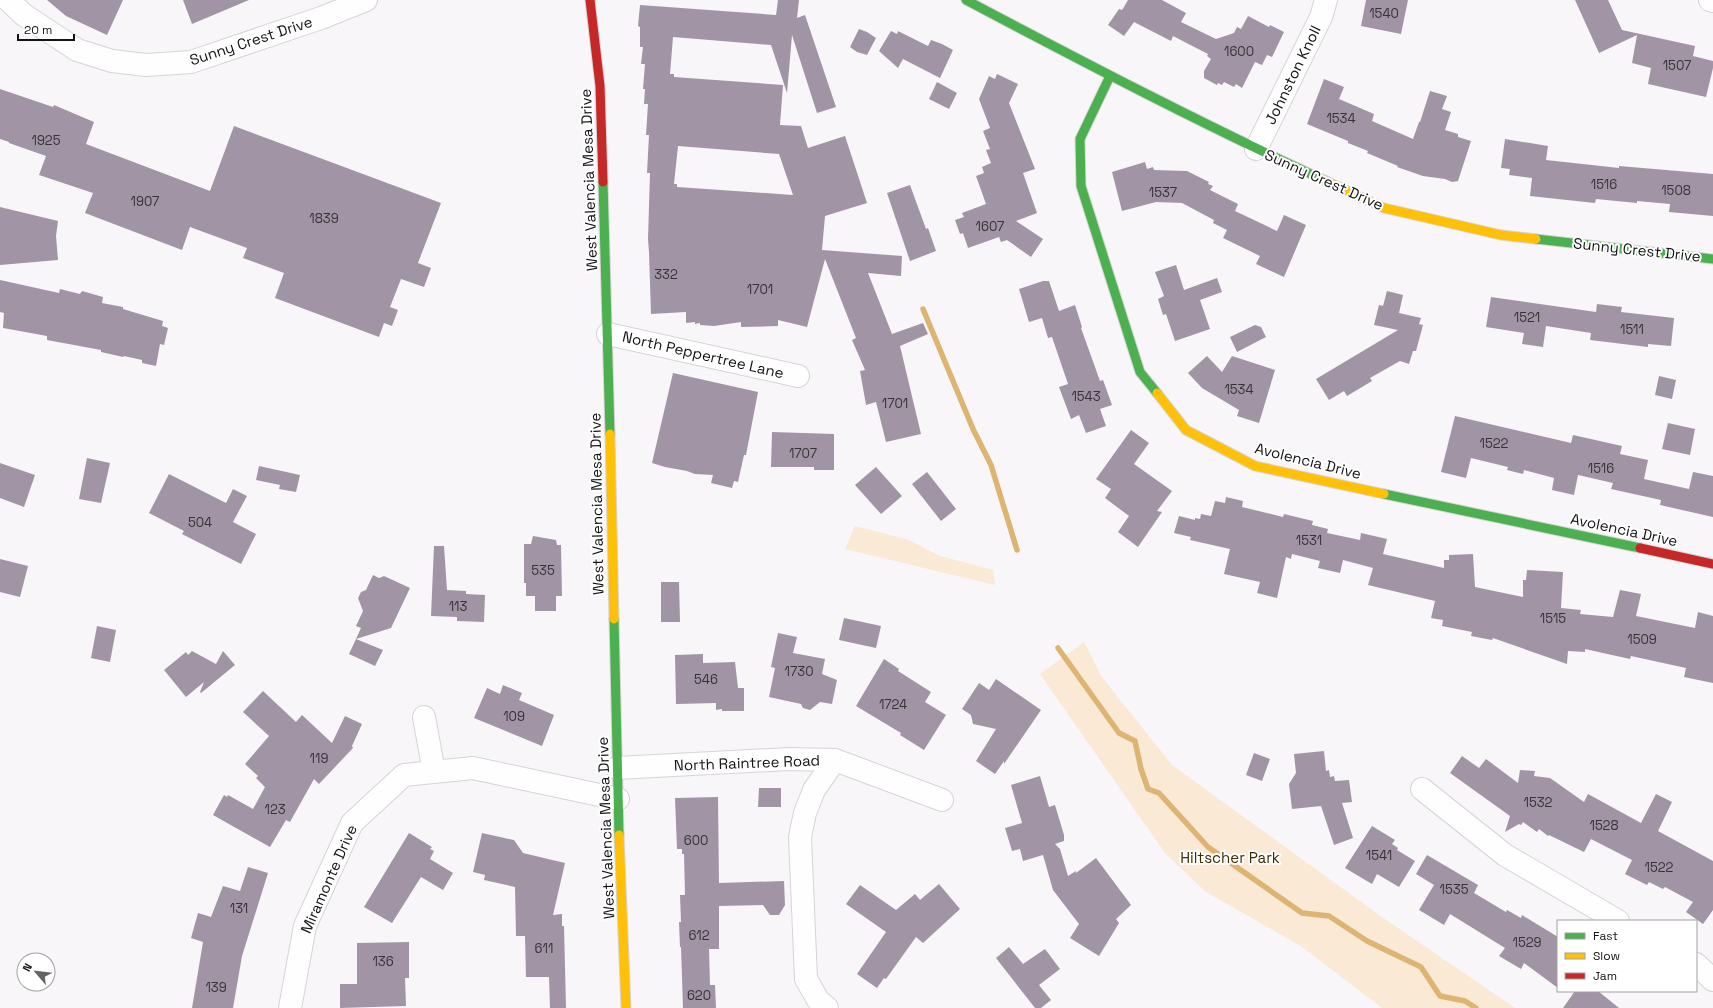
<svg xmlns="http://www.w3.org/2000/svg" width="1713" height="1008" font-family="'Space Grotesk',sans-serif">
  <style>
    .green { fill: #f9e9d5 }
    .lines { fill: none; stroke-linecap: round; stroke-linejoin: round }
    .stream { stroke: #ddb471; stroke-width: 5.5 }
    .building { fill: #a195a5; fill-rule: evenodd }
    .street-casing { stroke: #d6d4d6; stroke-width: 24 }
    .fast-casing { stroke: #d6d4d6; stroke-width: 11 }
    .slow-casing { stroke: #d6d4d6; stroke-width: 11 }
    .jam-casing { stroke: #d6d4d6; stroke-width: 11 }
    .street { stroke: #fefefe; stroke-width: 22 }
    .fast { stroke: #4caf50; stroke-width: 9 }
    .slow { stroke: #ffc107; stroke-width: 9 }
    .jam { stroke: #c62828; stroke-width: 9 }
    .labels { text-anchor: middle; stroke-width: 4; stroke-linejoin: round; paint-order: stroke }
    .number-label { font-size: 13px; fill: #363338 }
    .street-label { font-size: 15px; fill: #131214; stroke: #fff }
    .park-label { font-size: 15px; fill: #412900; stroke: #fff }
  </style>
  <rect width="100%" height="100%" fill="#f8f6f9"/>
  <g class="green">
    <path d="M855,526L909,540L940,556L993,570L995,585L845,549Z"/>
    <path d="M1084,642L1101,676L1172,765L1379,915L1515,1008H1382L1301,946L1206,892L1165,853L1040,674Z"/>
  </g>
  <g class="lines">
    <g class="stream">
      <path d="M923,309L973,429L991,465L1017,550"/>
      <path d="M1058,648L1119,733L1135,741L1141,769L1148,789L1159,793L1208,847L1302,913L1329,916L1367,941L1421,967L1440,996L1465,1001L1476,1008"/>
    </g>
  </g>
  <g class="building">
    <path d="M47,0H123L107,35L66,16Z"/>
    <path d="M183,0H249L192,24Z"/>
    <path d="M778,0H799L797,18L805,15L836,107L817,113L792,35L787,93L771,45L673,37L670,74H674V77L783,85L780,125L801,126L808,148L845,136L867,203L825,216L822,250L902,256L901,276L868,273L892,334L923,323L928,334L900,346L921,434L886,442L876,402L866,405L860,371L865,370L852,340L856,338L825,259L807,327L778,320V326L741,327V322L714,326L700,325V323L695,324V322L686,323V312L651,314L649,252L648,239L650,173H647L649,135H646L648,104H644L645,89H643L645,64H641L643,47H640V27L638,26L640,5L776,15ZM678,146L779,154L793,195L677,187V184H674Z"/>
    <path d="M1128,0H1162L1186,13L1181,22L1216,39L1234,33L1237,27L1241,29L1248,16L1269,27L1270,25L1284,32L1272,57L1267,55L1262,65L1255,62L1242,88L1236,84L1234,87L1224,82L1222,85L1218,83L1217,85L1204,78V71L1211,59L1207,56L1208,54L1173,36L1171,41L1134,22L1124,36L1108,25L1119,9L1122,10L1124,7Z"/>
    <path d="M1366,0H1408L1401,34L1361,26Z"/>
    <path d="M1575,0H1608L1622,30L1695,46L1693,56L1713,61V68L1706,97L1648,84L1651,68L1632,63L1637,35L1599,53Z"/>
    <path d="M859,29L867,32L876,38L867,55L857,52L850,47Z"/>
    <path d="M891,31L897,34L898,31L928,46L931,40L942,44L953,50L940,78L903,59L898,68L879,51Z"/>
    <path d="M997,74L1018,84L1009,103L1035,169L1023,173L1037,213L1016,221L1043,239L1031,257L1007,240L1001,242L999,237L968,248L963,233L960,234L955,220L964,217L962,213L986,204L976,176L984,173L982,167L991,163L986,150L990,149L983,131L990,128L979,99L989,76L995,79Z"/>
    <path d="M1324,79L1344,87L1339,99L1374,114L1372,121L1413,139L1419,122H1420L1430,91L1447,96L1442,109L1451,112L1445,130L1458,134V137L1471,141L1458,181L1452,182L1445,179L1423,176L1397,167L1398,166L1367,153L1368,151L1348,143V141L1307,124Z"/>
    <path d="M937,82L957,93L949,109L929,99Z"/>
    <path d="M0,89L53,107L54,105L94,122L86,144L210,191L234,126L441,203L418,263L431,268L424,287L401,279L390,307L398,310L392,326L384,323L379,337L275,298L284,273L243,258L247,248L190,227L182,250L85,213L93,193L39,175L46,156L9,143V142L0,139Z"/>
    <path d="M1505,139L1548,146L1546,160L1619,168V166L1713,174V216L1669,212L1670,204L1637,201V203L1596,199L1595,203L1530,196L1532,178L1509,175L1510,169L1501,168Z"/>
    <path d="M1145,162L1147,169L1153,167L1154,170L1187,171L1209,182L1208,184L1213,186L1210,190L1238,204L1235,211L1277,231L1284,215L1306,225L1284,277L1256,264L1260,256L1223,238L1227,230L1213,223L1214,220L1182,203L1156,202L1122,211L1112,172Z"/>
    <path d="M910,185L926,229L928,228L936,251L910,261L887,193Z"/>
    <path d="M0,207L58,221L56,236L58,260L0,265Z"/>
    <path d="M1176,265L1184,290L1217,278L1222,292L1200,300L1210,329L1175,341L1166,314L1163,315L1158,299L1164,296L1155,272Z"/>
    <path d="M0,280L59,293L60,289L80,294L82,291L103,297L102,303L123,307V309L163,321L162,326L168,328L164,345L160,344L156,366L142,363V360L124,356L123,357L101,352V350L47,340V336L3,328L4,313L0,312Z"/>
    <path d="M1043,281H1049L1059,311L1075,305L1082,327L1081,328L1100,381L1103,380L1112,405L1100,409L1106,426L1086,433L1079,415L1071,419L1059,387L1068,384L1052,337L1048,338L1042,318L1029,322L1019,289Z"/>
    <path d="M1387,291L1403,295L1399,313L1421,318L1419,324L1423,325L1416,351H1413L1409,364L1400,361L1370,378L1372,381L1347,396L1344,391L1329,400L1316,379L1398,330L1374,325L1379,305L1383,306Z"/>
    <path d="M1491,297L1596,312L1597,304L1622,307L1621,312L1674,318L1671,346L1648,344V347L1590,340L1591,333L1546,326L1543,347L1522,344L1524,333L1486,327Z"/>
    <path d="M1255,325L1261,327L1266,337L1237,352L1230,337Z"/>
    <path d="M1207,356L1222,372L1232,356L1275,370L1259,423L1237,416L1239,410L1202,388L1188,373Z"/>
    <path d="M673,373L758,392L746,455H744L738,482L734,481L732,488L711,483L713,475L695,474L687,471L665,467L652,463Z"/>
    <path d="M1659,376L1676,380L1672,399L1655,395Z"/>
    <path d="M1455,416L1571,443L1573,435L1622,446L1620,454L1648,460L1644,479L1689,489L1693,472L1713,476V517L1660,505L1661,500L1611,489L1613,483L1578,475L1574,495L1552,490L1554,478L1524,470L1523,474L1507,470L1508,467L1471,458L1466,478L1441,472Z"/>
    <path d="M1668,423L1695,429L1690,455L1662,449Z"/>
    <path d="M1131,430L1149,443L1134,464L1172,491L1157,511L1162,512L1138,547L1118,532L1129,516L1105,498L1111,489L1096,479Z"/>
    <path d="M772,432L834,434V470H814V467H771Z"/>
    <path d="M87,458L110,463L101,503L79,499Z"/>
    <path d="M0,463L35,475L24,507L0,498Z"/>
    <path d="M259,466L300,475L296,492L279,489L280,485L256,480Z"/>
    <path d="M876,467L902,496L881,514L855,485Z"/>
    <path d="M927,472L956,509L941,521L912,484Z"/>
    <path d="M169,474L226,503L233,489L247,496L233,522L256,534L241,564L182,534L184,531L149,513Z"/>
    <path d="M1226,497L1243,501L1242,507L1283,517L1284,514L1313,521L1312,525L1328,529L1327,533L1360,540L1361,533L1387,539L1383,554L1444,568V560H1449V555L1473,554L1475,587L1523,597V580H1526L1527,570L1563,572L1561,608L1581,610L1580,614L1613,617L1620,590L1641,594L1636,616L1695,628L1698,612L1713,616V683L1684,677L1686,668L1631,656L1630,659L1585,649V652L1568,651L1567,664L1493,638L1492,640L1471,636L1472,632L1442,626L1443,620L1431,618L1435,601L1368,585L1373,568L1343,560L1340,573L1318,568L1320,561L1292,554L1291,559L1286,557L1277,598L1257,593L1260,582L1224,574L1230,549L1190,540L1191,537L1174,533L1179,516L1195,520V518L1200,519L1201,514L1211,516L1215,501L1225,503Z"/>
    <path d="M533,536L556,540L557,545H561L562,596H556V611H535V596H526V583H524V544H531Z"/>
    <path d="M434,546H444L447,590L466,591V594L485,595L484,622L457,621V617L431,616Z"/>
    <path d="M0,559L28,566L20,597L0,592Z"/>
    <path d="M373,575L379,578L384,576L410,588L391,628L356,639L361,628L356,626L363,611L358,598L361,592L366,590Z"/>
    <path d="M661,582H679L680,622H661Z"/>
    <path d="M844,618L881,626L876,648L839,640Z"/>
    <path d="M97,626L116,630L110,662L91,658Z"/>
    <path d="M778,633L797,637L793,653L825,659L822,674L837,680L832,704L820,702L810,710L803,708L801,704L769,697L775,668L771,667Z"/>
    <path d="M356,639L383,650L375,666L349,654Z"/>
    <path d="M192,651L216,664L223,651L235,665L201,693L200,692L204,682L186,697L164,670L186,652L188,655Z"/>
    <path d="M703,654V663L735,662L738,688H744V711H722V709L716,710V703L676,704L675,655Z"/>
    <path d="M884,659L899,669L898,671L931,692L925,702L946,715L924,750L900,735L901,733L856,706Z"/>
    <path d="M996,679L1041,710L1004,764V761L995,774L976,761L996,729L973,724L971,715L962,709L979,683L989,690Z"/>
    <path d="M503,685L522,693L519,700L554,715L542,746L474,718L487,688L500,694Z"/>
    <path d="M263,691L296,722L302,715L332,743L345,716L362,724L352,746L353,748L319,784L314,779L290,822L286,820L270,847L213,815L224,795L227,797L228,795L253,809L265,787L256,778L258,776L245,764L269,736L243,712Z"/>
    <path d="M1324,751L1326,771L1329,770L1330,777L1334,776L1335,781L1349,780L1352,802L1342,803L1353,838L1334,845L1321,806L1292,809L1289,784L1296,773L1294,754Z"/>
    <path d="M1254,753L1270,759L1262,781L1246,775Z"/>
    <path d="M1462,756L1479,768L1486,759L1518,783L1520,770L1535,771L1534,776L1550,778L1584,802L1588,794L1641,823L1656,794L1672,802L1658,831L1713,861V910L1703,924L1686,912L1693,902L1665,887L1663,889L1649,882L1647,885L1625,874L1632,860L1591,839L1584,852L1549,835L1548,836L1539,829L1537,832L1523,822L1521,825L1519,824L1505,832L1510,816L1450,773Z"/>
    <path d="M1040,776L1049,807L1055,805L1064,835V841L1055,844L1060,849L1068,876L1076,871V873L1096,858L1131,905L1116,919L1119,923L1099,956L1070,938L1079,924L1053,890L1043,855L1023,861L1020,849L1012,851L1005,828L1022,823L1011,785Z"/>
    <path d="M759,788H781V807H758Z"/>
    <path d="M718,797L719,883L784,881L785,905L779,915H770L763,905L719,906V949H709L710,985H715L716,1008H683L681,947H680L679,922H681L680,895H685L684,854H682V849H677L675,798Z"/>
    <path d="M1372,826L1395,840L1392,844L1398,848L1397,850L1415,861L1399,887L1377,874L1372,884L1345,868Z"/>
    <path d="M409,833L432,847L430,849L434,851L430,859L453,873L443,890L421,877L392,923L364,907Z"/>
    <path d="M482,833L514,840L523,853L565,863L553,915L562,914V926H564L566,1008H550L549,977H526L525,936H516L515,887L484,880L485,875L473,872Z"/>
    <path d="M1427,855L1478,885L1474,893L1506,912L1507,910L1521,918L1522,915L1558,937V988L1524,963L1521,969L1499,956L1505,948L1450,914L1444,925L1419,910L1434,885L1416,874Z"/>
    <path d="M248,867L268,873L242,956L233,1008H192L203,942L191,938L198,913L211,917L223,886L240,891Z"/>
    <path d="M939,884L960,909L923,943L916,937L886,979L884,978L877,988L857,974L886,932L846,904L860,885L896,910L915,894L920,900Z"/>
    <path d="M409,942V978H405L406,1006L340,1008V984H357V943Z"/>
    <path d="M1009,947L1023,964L1045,949L1060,969L1039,985L1051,1000L1041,1008H1035L996,958Z"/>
    <path d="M1575,991H1598L1619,1008H1563Z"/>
  </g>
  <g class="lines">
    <g class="street-casing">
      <g id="street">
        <path d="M8,0L24,15L77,50L112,61L146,65L191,62L321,18L366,0"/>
        <path d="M1710,0L1713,1"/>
        <path d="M1256,149L1321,17L1326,0"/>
        <path d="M608,334L798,376"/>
        <path d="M424,717L434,772"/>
        <path d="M617,768L789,759L835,760L942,800"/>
        <path d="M1422,789L1505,855L1618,921"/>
        <path d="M1696,964L1713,980"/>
        <path d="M290,1008L305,926L352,823L404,775L473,768L618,799"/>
        <path d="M827,1008L818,1000L806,979L800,837L805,813L814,790L835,760"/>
      </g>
    </g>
    <g class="fast-casing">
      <g id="fast">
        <path d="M966,0C1085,63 1204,125 1326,181"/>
        <path d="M1110,76L1080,139L1081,186L1140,372L1157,393"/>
        <path d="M603,182L610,434"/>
        <path d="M1536,239L1713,259"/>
        <path d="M1384,494L1640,548"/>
        <path d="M614,619L619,835"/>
      </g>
    </g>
    <g class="slow-casing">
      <g id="slow">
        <path d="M1326,181L1384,208L1501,235L1536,239"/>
        <path d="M1157,393L1186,430L1255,466L1384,494"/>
        <path d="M610,434L614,619"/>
        <path d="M619,835L626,1008"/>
      </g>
    </g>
    <g class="jam-casing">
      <g id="jam">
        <path d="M590,0L600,86L603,182"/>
        <path d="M1640,548L1713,564"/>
      </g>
    </g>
    <use href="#street" class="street"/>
    <use href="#fast" class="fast"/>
    <use href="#slow" class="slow"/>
    <use href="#jam" class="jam"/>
  </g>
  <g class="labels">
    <g class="number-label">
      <text x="1384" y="18">1540</text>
      <text x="1239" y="56">1600</text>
      <text x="1677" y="70">1507</text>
      <text x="1341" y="123">1534</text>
      <text x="46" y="145">1925</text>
      <text x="1604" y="189">1516</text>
      <text x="1676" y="195">1508</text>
      <text x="1163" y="197">1537</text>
      <text x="145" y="206">1907</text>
      <text x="324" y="223">1839</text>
      <text x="990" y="231">1607</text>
      <text x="666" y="279">332</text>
      <text x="760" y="294">1701</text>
      <text x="1527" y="322">1521</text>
      <text x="1632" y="334">1511</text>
      <text x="1239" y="394">1534</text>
      <text x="1086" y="401">1543</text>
      <text x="895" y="408">1701</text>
      <text x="1494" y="448">1522</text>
      <text x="803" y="458">1707</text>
      <text x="1601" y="473">1516</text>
      <text x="200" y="527">504</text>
      <text x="1309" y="545">1531</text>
      <text x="543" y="575">535</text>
      <text x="458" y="611">113</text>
      <text x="1553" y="623">1515</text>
      <text x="1642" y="644">1509</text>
      <text x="799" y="676">1730</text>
      <text x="706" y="684">546</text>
      <text x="893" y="709">1724</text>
      <text x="514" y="721">109</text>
      <text x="319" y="763">119</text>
      <text x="1538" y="807">1532</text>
      <text x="275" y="814">123</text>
      <text x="1604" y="830">1528</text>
      <text x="696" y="845">600</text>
      <text x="1379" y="860">1541</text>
      <text x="1659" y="872">1522</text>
      <text x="1454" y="894">1535</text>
      <text x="239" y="913">131</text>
      <text x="699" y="940">612</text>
      <text x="1527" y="947">1529</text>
      <text x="544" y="953">611</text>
      <text x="383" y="966">136</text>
      <text x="216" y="992">139</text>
      <text x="699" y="1000">620</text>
    </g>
    <g class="street-label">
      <text transform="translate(251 41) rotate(-18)" y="5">Sunny Crest Drive</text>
      <text transform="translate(1293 75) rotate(-64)" y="5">Johnston Knoll</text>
      <text transform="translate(589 180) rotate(-92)" y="5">West Valencia Mesa Drive</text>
      <text transform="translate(1324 180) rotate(24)" y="5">Sunny Crest Drive</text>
      <text transform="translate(1637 250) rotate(6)" y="5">Sunny Crest Drive</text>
      <text transform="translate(703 355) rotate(13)" y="5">North Peppertree Lane</text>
      <text transform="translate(1308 461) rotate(14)" y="5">Avolencia Drive</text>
      <text transform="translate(597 504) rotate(-91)" y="5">West Valencia Mesa Drive</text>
      <text transform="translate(1624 530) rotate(12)" y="5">Avolencia Drive</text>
      <text transform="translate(747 763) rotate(-2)" y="5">North Raintree Road</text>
      <text transform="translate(606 828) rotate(-92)" y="5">West Valencia Mesa Drive</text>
      <text transform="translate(329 879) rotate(-66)" y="5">Miramonte Drive</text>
    </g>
    <g class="park-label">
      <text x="1230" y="863">Hiltscher Park</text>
    </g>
  </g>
  <rect x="1557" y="920" width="140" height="72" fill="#ffffff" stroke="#a1a0a1"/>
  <rect x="1565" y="933" width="20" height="6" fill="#4caf50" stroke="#a1a0a1"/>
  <text x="1593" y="940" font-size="12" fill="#131214">Fast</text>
  <rect x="1565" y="953" width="20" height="6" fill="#ffc107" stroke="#a1a0a1"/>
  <text x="1593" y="960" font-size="12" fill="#131214">Slow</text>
  <rect x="1565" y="973" width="20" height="6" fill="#c62828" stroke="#a1a0a1"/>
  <text x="1593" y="980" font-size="12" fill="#131214">Jam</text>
  <g transform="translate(36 972) rotate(298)"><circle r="19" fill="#ffffff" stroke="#a1a0a1"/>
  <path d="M0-3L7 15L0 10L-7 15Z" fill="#636264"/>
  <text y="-6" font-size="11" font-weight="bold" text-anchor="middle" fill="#131214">N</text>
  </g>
  <path d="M18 34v6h56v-6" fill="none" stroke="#131214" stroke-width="2"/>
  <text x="24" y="34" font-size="12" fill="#131214" stroke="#ffffff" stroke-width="3" paint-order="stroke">20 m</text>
</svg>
